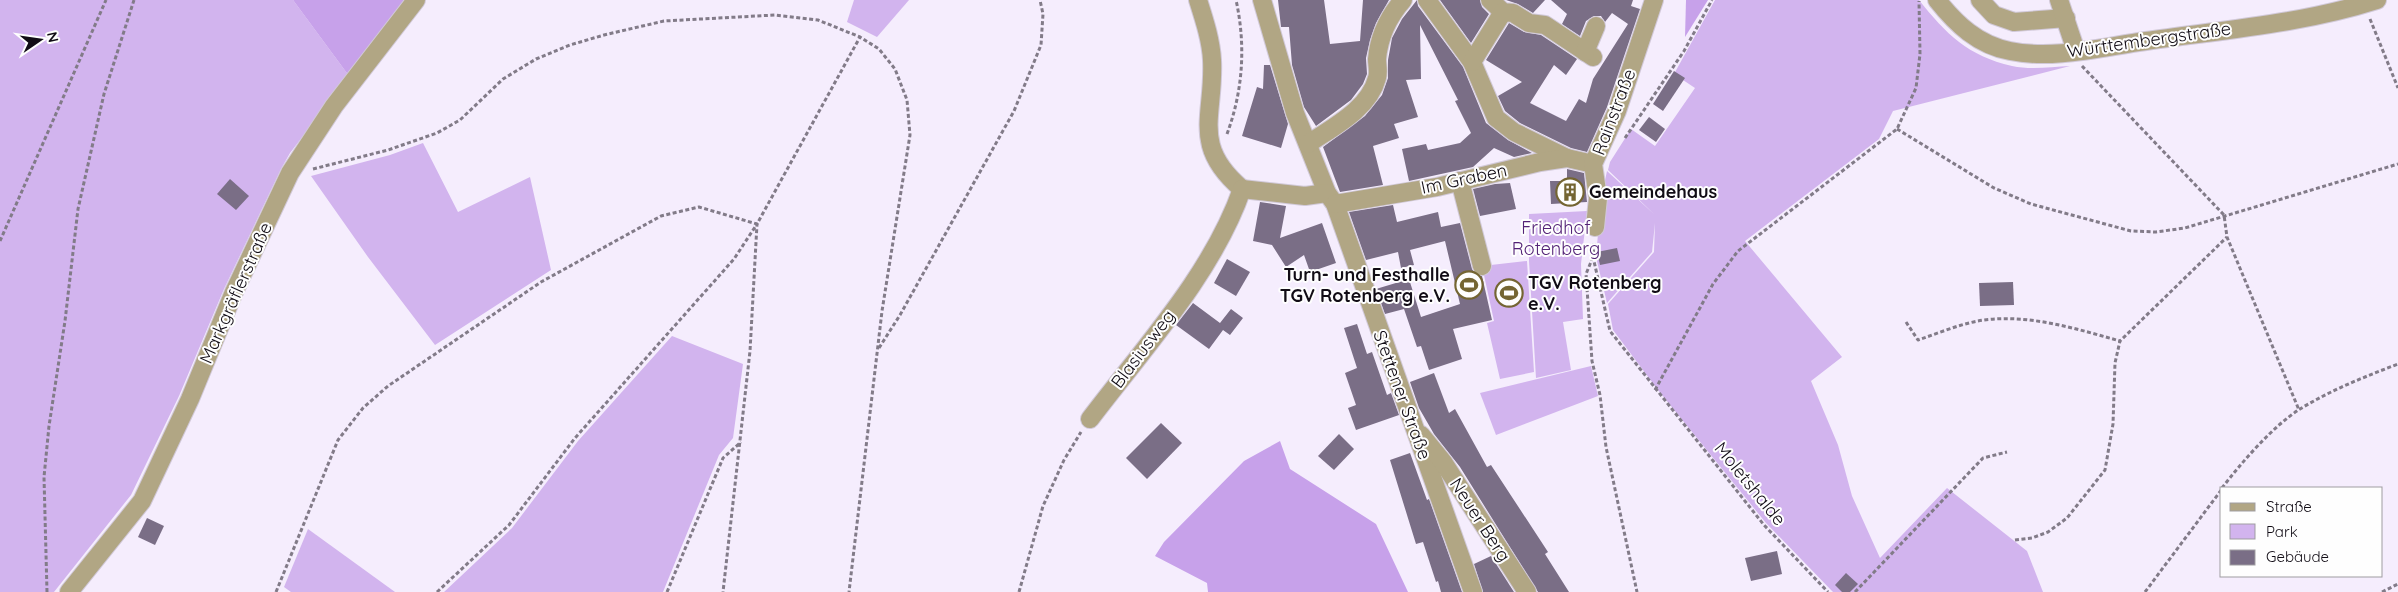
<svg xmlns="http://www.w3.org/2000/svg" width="2398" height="592" font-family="Quicksand,sans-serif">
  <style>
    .green { fill: #d2b4ee }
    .forest { fill: #c7a1ea }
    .building { fill: #7a6e86 }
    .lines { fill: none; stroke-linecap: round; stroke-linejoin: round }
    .minor-casing { stroke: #d1c9d8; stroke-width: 20 }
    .path { stroke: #827b88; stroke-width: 3; stroke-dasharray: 4 2.5; stroke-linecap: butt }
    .minor { stroke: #b1a684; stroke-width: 18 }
    .labels { text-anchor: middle; stroke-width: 4; stroke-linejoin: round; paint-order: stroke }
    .street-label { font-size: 18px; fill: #110c15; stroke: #fefefe }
    .poi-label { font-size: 18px; font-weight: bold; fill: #110c15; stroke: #fefefe; text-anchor: start }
    .park-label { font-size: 18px; fill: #532276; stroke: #fefefe }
  </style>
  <rect width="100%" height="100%" fill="#f5edfd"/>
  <g class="green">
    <path d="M0,0H293L349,76L290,153L281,169L224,289L179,396L131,495L54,592H0Z"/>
    <path d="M854,0H909L877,37L847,22Z"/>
    <path d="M1715,0H1919C1946,34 1968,56 2012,66C2030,70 2051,67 2070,66L1893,111L1879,139L1745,241L1842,357L1811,381L1838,445L1852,496L1880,558L1947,488L2027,551L2043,592H1833L1766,523L1658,390L1613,330L1608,304L1654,252L1655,223L1652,252L1607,303L1596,257L1601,199L1607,171L1655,215L1608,170L1610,162L1631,129L1655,146L1695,88L1674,74Z"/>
    <path d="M423,143L458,212L530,177L551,270L435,345L368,257L311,176L390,155Z"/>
    <path d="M1587,211L1581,264L1583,319L1563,322L1571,370L1536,378L1529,261V214Z"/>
    <path d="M1527,261L1534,372L1500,379L1487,323L1494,321L1482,266Z"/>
    <path d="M672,336L743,364L733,438L719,455L663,592H444L512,528L578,441Z"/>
    <path d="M1591,366L1598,396L1496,435L1480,393Z"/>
    <path d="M308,529L395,592H291L284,587Z"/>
  </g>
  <g class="forest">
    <path d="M293,0H409L349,76Z"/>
    <path d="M1686,0H1708L1685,37Z"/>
    <path d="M1280,441L1290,469L1376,524L1408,592H1208L1207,583L1155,556L1164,542L1244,461Z"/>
  </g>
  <g class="building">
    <path d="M1278,0H1324L1330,44L1360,41L1363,0H1389L1376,23L1370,40L1366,58L1367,74L1363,84L1351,100L1316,126L1304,107L1292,65L1289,27H1281Z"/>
    <path d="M1417,0L1418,6L1463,67L1486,123L1508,140L1532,153L1514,157L1494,148L1473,167L1409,181L1402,149L1426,144L1428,150L1460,143L1471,133L1455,101L1458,100L1420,25L1421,79L1406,80L1418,117L1394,124L1399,138L1373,146L1383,185L1340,192L1323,147L1365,116L1382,95L1388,78V60L1392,38L1402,19Z"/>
    <path d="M1440,0H1480L1482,7L1489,14L1471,43Z"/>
    <path d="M1506,0H1545L1533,13L1518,4Z"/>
    <path d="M1551,0H1633L1631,6L1640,9L1607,107L1587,152L1571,148L1520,123L1505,111L1498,96L1522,82L1486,60L1509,23L1524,32L1541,35L1577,59L1566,75L1554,65L1530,103L1566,121L1579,99L1586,103L1593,79L1628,24L1612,13L1605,22L1601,16H1594L1586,21L1580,36L1562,24L1567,14Z"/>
    <path d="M1264,65H1270L1288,124L1281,148L1242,136L1257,87L1263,89Z"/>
    <path d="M1674,71L1685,78L1663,111L1653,104Z"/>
    <path d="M1649,117L1665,129L1656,142L1639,130Z"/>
    <path d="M1567,169L1584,173L1587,202L1551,204L1550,181H1567Z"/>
    <path d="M230,179L249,196L236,210L217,194Z"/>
    <path d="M1510,183L1516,209L1480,216L1473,189L1495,184Z"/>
    <path d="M1260,202L1286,206L1280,238L1322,223L1336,263L1310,272L1304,255L1286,267L1272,245L1253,241Z"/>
    <path d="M1393,205L1397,222L1438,212L1441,227L1460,223L1472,269L1475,274L1482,276L1492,320L1453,329L1462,359L1429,370L1421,346L1417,347L1404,309L1385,314L1376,289L1409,279L1421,317L1460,304L1445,241L1410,250L1414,265L1401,268L1398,252L1366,260L1349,212Z"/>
    <path d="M1617,248L1620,261L1600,265L1597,252Z"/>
    <path d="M1227,259L1250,272L1236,296L1214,283Z"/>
    <path d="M2013,282L2014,305L1980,306L1979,283Z"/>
    <path d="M1193,303L1220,323L1231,309L1243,318L1230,335L1223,330L1209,349L1176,325Z"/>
    <path d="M1357,324L1367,354L1372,352L1387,395L1391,393L1399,415L1356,430L1348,408L1356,405L1345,373L1357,368L1344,328Z"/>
    <path d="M1434,373L1449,413L1455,409L1487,467L1491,465L1548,552L1545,554L1569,592H1538L1460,467L1434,434L1419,408L1410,382Z"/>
    <path d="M1161,423L1182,443L1147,479L1126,458Z"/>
    <path d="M1339,434L1354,449L1334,470L1318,456Z"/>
    <path d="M1410,453L1427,500L1429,499L1462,592H1441L1438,581L1436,582L1423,542L1416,544L1390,460Z"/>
    <path d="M147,518L164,526L155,545L138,537Z"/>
    <path d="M1777,551L1782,574L1751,581L1745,558Z"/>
    <path d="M1491,556L1514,592H1483L1474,564Z"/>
    <path d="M1846,573L1858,584L1850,592H1842L1835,585Z"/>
  </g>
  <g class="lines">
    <g class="minor-casing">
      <g id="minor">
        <path d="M1198,0C1204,19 1211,40 1212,60C1215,115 1190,145 1242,189"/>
        <path d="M1262,0L1295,113L1327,193L1335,204L1473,592"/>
        <path d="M1427,0L1472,62L1496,118L1514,132L1567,158"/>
        <path d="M1490,0L1503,12L1513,13L1529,23L1545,25L1593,57"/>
        <path d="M1937,0C1956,24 1978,45 2010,51C2053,60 2102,47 2146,41C2223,30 2302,24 2377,0"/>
        <path d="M1980,0L1994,15L2014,22L2066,18"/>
        <path d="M2059,0L2076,51"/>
        <path d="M1585,52L1596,26"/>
        <path d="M1472,62L1503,12"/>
        <path d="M1308,144C1333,127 1369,109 1377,78C1379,72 1377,65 1377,59C1379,37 1389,16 1403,0"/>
        <path d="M1460,181L1482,266"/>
        <path d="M1242,189L1305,196L1327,193"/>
        <path d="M1335,204L1437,187L1540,162L1567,158L1593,164"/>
        <path d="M1595,227L1598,198L1593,164L1617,111L1654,0"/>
        <path d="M1090,419C1143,349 1213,273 1242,189"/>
        <path d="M1421,435L1443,462L1527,592"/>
        <path d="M69,592L142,501L190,399L234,292L290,173L334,106L416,0"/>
      </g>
    </g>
    <g class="path">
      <path d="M2370,19L2398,88"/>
      <path d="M2082,66L2224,215L2227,237L2299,410"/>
      <path d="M1897,129L1994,188L2031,204L2131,231L2156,232L2185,228L2398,164"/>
      <path d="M1227,134C1243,91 1246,45 1236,0"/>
      <path d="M1625,138L1684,51L1712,0"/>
      <path d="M313,169L388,150L437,133L460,120L503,79L536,59L570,45L604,35L664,21L775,15L818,20L860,37L879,49L895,69L907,100L910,135L882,311L849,592"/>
      <path d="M0,241L106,0"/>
      <path d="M1594,243L1593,257L1610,331L1764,525L1828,592"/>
      <path d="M1593,257L1586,274L1592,361L1600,395L1606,447L1637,592"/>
      <path d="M1906,322L1918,340C1939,333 1962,323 1984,320C2030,314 2077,329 2120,341"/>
      <path d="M879,348L900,315L1014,111L1041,45L1043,14L1040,0"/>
      <path d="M1655,390L1713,284L1738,251L1897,129L1916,88L1920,54L1919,1"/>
      <path d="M2222,488C2241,463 2273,426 2300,409C2331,390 2364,377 2398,364"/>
      <path d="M2015,540L2032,538L2048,532L2067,518L2105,470L2113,424L2115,363L2120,341L2227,237"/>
      <path d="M47,592L44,477L49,426L65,321L78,209L104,94L134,0"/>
      <path d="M276,592L338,440L363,408L388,386L541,282L661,216L699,207L757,224L860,37"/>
      <path d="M437,592L509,525L575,438L734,259L757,224L750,351L723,592"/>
      <path d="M667,592L723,458L741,442"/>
      <path d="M1019,592L1043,506L1064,460L1081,432"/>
      <path d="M1855,592L1983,458L2007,452"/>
      <path d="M2145,592L2222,489"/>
      <path d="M2382,592L2398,584"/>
    </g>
    <use href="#minor" class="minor"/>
  </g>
  <defs>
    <g id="building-ring" transform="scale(1.4375)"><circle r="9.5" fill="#fefefe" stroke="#746532" stroke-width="1.5"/><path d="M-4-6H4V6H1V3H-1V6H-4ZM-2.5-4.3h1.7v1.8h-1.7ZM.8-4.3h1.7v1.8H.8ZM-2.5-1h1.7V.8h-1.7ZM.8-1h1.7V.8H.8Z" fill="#746532"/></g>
    <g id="stadium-ring" transform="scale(1.4375)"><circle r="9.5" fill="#fefefe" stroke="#746532" stroke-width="1.5"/><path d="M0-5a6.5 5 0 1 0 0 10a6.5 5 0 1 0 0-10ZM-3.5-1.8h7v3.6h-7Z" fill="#746532"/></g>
  </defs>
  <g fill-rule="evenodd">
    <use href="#building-ring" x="1570" y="192"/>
    <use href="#stadium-ring" x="1469" y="285"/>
    <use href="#stadium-ring" x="1509" y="293"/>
  </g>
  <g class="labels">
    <g class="street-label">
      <text transform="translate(2149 40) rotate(-8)" y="6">Württembergstraße</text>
      <text transform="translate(1614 112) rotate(-69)" y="6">Rainstraße</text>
      <text transform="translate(1464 179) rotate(-12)" y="6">Im Graben</text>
      <text transform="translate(236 293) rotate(-66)" y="6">Markgräflerstraße</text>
      <text transform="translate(1143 349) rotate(-53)" y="6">Blasiusweg</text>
      <text transform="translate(1402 395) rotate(70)" y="6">Stettener Straße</text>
      <text transform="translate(1750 484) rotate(51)" y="6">Moletshalde</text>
      <text transform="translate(1480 520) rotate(57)" y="6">Neuer Berg</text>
    </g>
    <g class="poi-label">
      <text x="1589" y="198">Gemeindehaus</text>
      <text x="1450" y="281" text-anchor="end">Turn- und Festhalle<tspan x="1450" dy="21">TGV Rotenberg e.V.</tspan></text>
      <text x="1528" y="289">TGV Rotenberg<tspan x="1528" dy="21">e.V.</tspan></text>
    </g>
    <g class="park-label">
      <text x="1556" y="234">Friedhof<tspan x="1556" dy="21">Rotenberg</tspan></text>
    </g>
  </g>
  <rect x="2220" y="487" width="162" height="90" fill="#fefefe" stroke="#9f9da1"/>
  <rect x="2230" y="503" width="25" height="8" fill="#b1a684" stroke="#9f9da1"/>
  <text x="2266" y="512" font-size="15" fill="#110c15">Straße</text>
  <rect x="2230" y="524" width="25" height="15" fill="#d2b4ee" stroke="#9f9da1"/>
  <text x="2266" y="537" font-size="15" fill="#110c15">Park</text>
  <rect x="2230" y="550" width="25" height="15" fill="#7a6e86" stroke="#9f9da1"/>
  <text x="2266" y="562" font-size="15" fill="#110c15">Gebäude</text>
  <g transform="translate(40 40) rotate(77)" stroke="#fefefe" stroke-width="4" paint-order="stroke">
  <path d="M0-4L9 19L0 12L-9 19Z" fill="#110c15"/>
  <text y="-8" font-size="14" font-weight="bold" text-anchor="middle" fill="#110c15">N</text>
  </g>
</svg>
